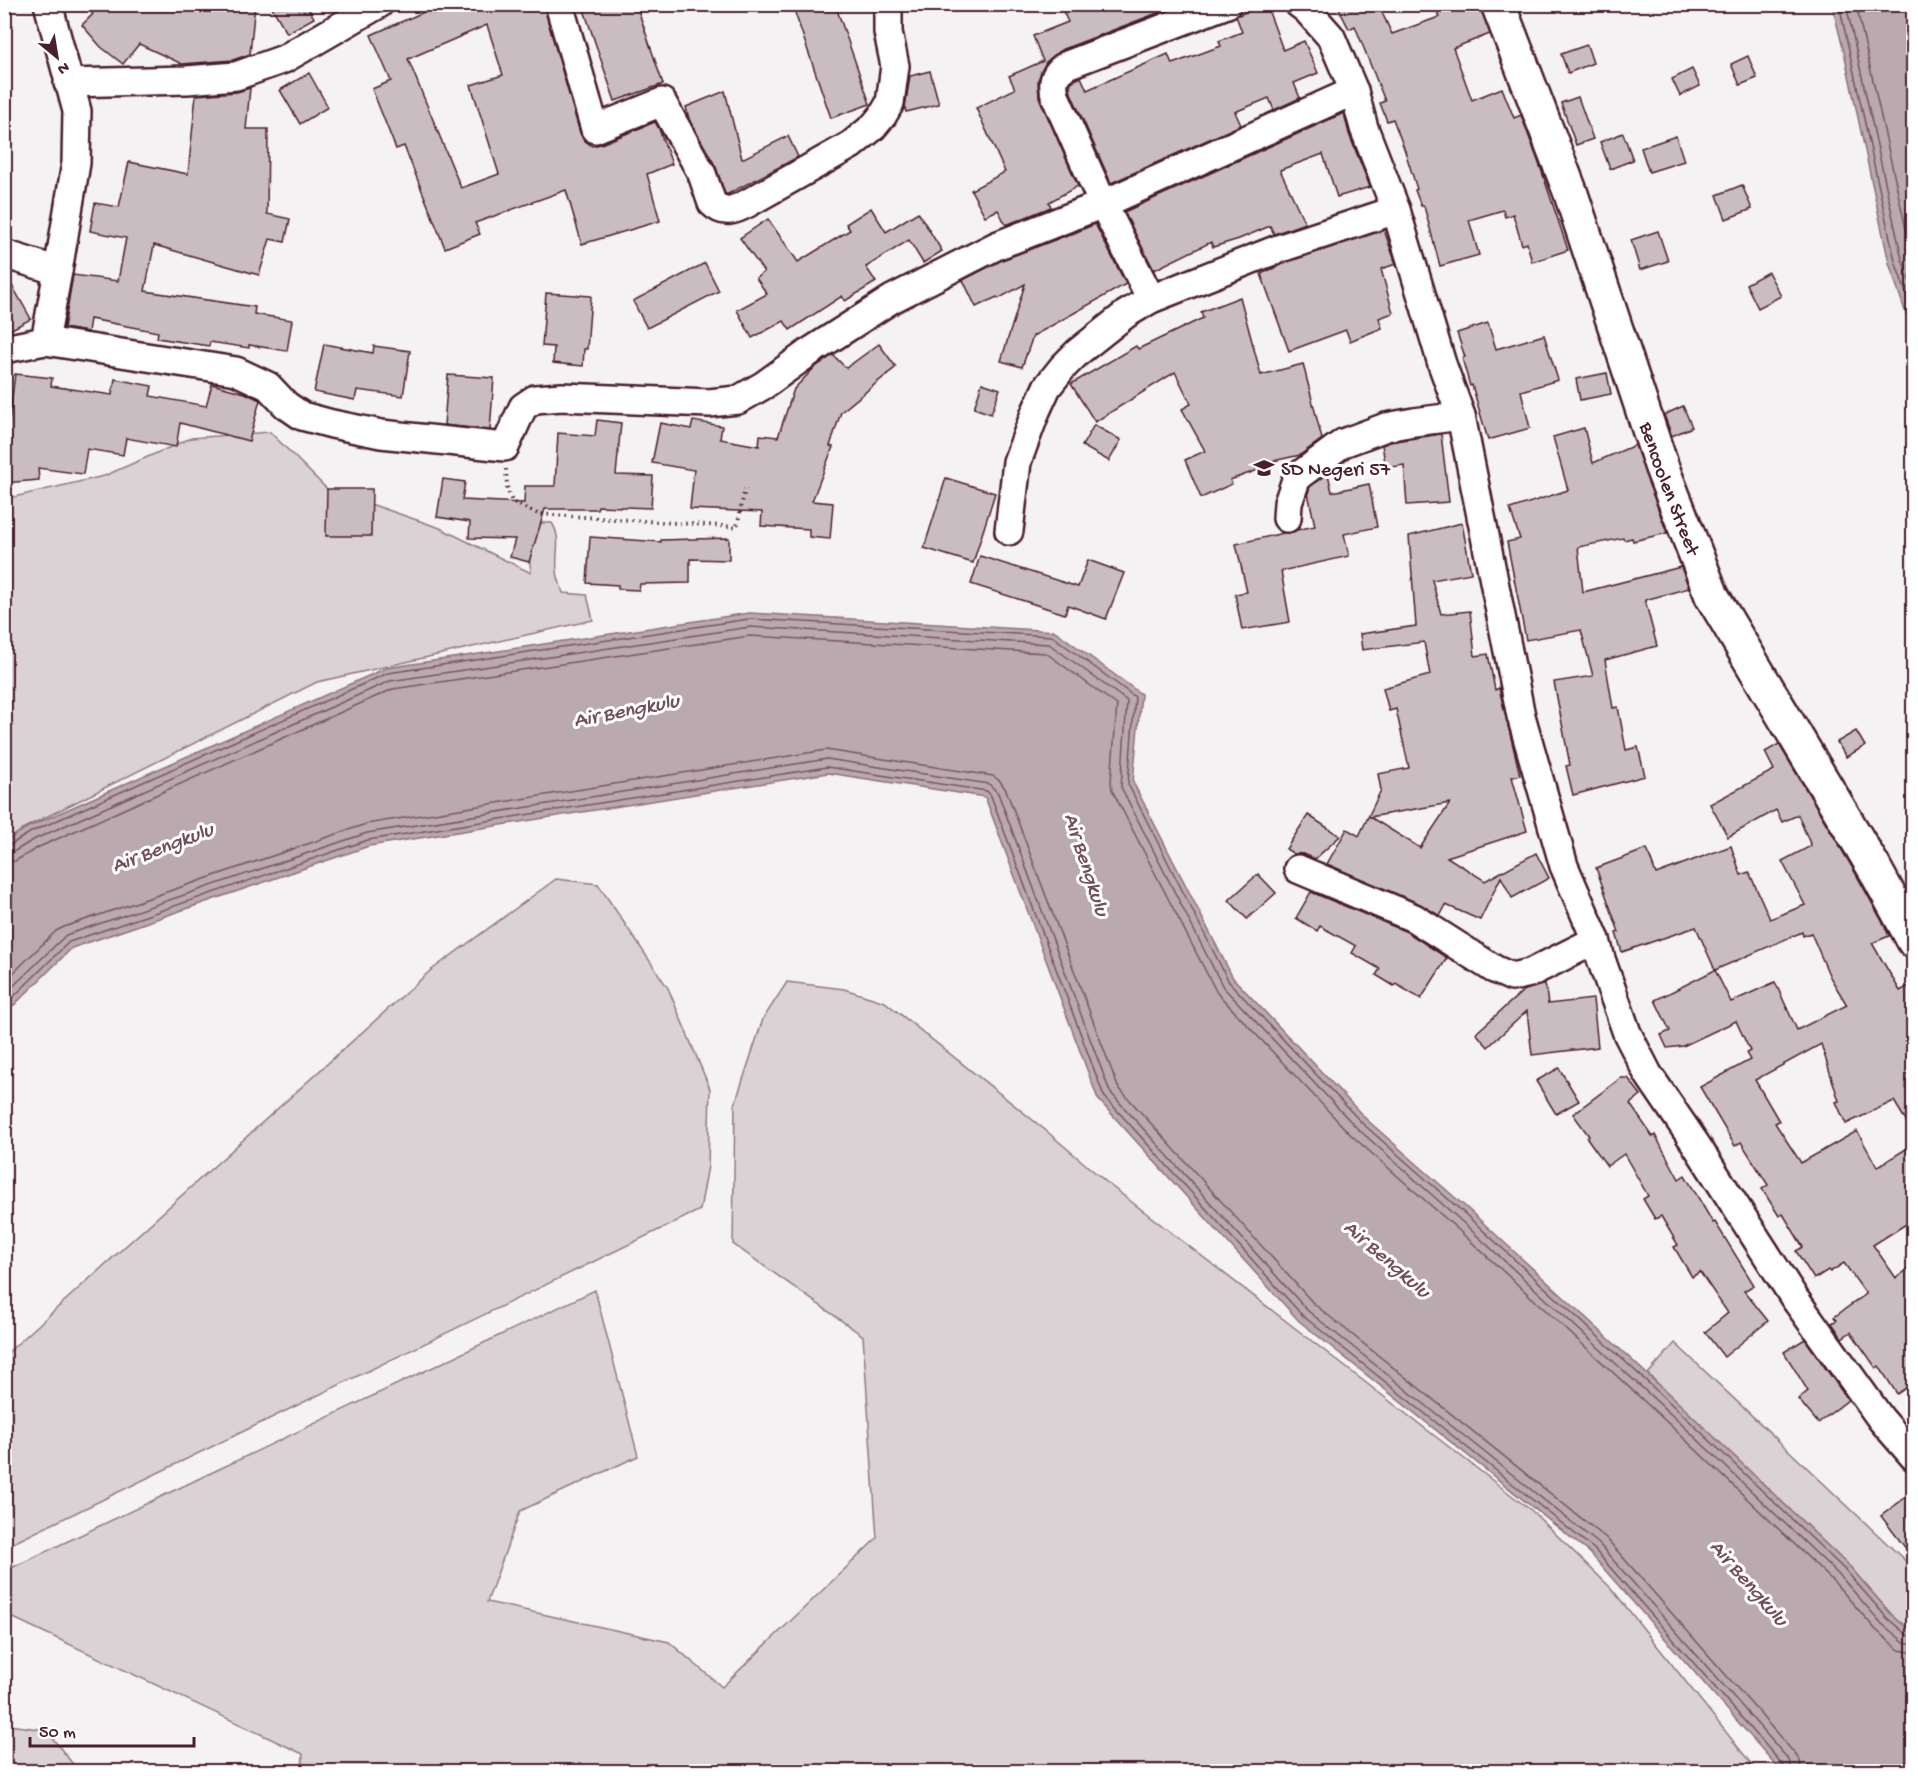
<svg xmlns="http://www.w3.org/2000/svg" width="1918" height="1776" font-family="'Gochi Hand',sans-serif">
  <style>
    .green { fill: #dbd2d5; stroke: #927880; stroke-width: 1.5 }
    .water { fill: #baa9ae; stroke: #8d727a; stroke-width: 1.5 }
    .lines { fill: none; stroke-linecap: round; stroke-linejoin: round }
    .shore { stroke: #77565f; stroke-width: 1.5 }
    .building { fill: #cabdc1; stroke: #4a1f2b; stroke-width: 1.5; fill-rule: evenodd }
    .minor-casing { stroke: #4a1f2b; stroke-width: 32 }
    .major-casing { stroke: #4a1f2b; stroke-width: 38 }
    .path { stroke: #4a1f2b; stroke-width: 4; stroke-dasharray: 1.5 4.5; stroke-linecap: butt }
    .minor { stroke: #fff; stroke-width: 27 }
    .major { stroke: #fff; stroke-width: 33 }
    .labels { text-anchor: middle; stroke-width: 6; stroke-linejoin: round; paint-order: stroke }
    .poi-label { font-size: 20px; fill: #4a1f2b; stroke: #fff; text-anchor: start }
    .street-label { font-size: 20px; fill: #4a1f2b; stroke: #fff }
    .water-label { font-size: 21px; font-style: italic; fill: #714f59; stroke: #fff }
  </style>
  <rect width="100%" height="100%" fill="#f4f2f2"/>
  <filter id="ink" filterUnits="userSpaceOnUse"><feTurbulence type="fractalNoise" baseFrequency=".0167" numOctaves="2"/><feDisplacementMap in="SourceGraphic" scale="12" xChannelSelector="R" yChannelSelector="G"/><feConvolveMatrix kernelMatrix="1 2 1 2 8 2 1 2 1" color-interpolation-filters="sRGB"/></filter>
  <g filter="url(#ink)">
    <g class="green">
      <path d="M270,432L327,489L440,528L531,573L528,544L539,523H552C562,538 555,553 557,570C557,577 561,586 563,593L587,595L593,620L317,682L24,828L5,845V499L104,476L191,438Z"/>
      <path d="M556,879L598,884L668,988L710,1089L708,1166L700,1210L5,1547V1355L430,971Z"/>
      <path d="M787,982L844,989L885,1002L1044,1129L1111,1186L1532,1511L1611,1588L1757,1771H302L303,1754L5,1614V1571L595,1290L638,1456L520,1511L487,1602L669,1642L722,1687L877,1538L863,1336L733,1244L735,1104L763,1019Z"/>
      <path d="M1675,1343L1913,1568V1633L1891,1614L1851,1568L1648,1374Z"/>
      <path d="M9,1725L46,1730L76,1768L87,1771H5V1734Z"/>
    </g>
    <g class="water">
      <path d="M1832,5H1913V335L1889,263L1844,52Z"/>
      <path d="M749,613L1055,631L1141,694L1133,782L1233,978L1366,1119L1468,1209L1685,1409L1851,1568L1891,1614L1913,1633V1771H1781L1590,1553L1299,1321L1098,1099L985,797L828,773L369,846L72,948L5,1014V841L28,827L386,668Z"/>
    </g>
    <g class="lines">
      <g class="shore">
        <path d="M1839,4L1895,261L1914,316"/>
        <path d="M1846,4L1902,259L1914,293"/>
        <path d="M1856,4L1914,265"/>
        <path d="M4,846L10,845L31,832L388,673L749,619L1052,636L1135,697L1128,784L1229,982L1362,1123L1464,1213L1681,1413L1847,1572L1887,1618L1907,1635L1914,1637"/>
        <path d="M4,854L13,852L35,839L390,681L750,627L1049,644L1127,701L1121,787L1223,987L1357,1128L1459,1219L1676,1419L1841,1577L1882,1624L1904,1642L1914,1644"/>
        <path d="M4,863L15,861L39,847L393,689L750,636L1046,653L1117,705L1111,781L1112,790L1217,993L1351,1135L1453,1225L1670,1425L1835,1583L1876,1630L1899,1650L1914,1653"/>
        <path d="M4,982L56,931L64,927L366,824L826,750L993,776L1000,781L1006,790L1118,1087L1314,1304L1606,1538L1795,1754L1800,1761L1801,1772"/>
        <path d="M4,995L66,935L367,833L827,759L989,784L998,793L1110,1092L1308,1311L1599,1544L1789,1760L1792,1772"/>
        <path d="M4,1006L69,942L368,840L827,767L987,791L991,796L1104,1096L1303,1316L1594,1549L1783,1765L1785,1772"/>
      </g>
    </g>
    <g class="building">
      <path d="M82,4H255L250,54L233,60L182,64L139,44L123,64L101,47L82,25L93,14Z"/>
      <path d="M270,4H306L314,18L287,33Z"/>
      <path d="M442,4H543L580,133L584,140L592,146L601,144L655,122L659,129L672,164L647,174L660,221L582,244L566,190L475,223L480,234L445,248L404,146L396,149L372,89L391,81L371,35ZM487,25L503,75L471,85L499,174L461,188L408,59Z"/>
      <path d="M582,4H636L663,84L615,101Z"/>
      <path d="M792,4H835L870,104L831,118Z"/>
      <path d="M1073,4H1181L1061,50L1046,62L1038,80L1039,97L1078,186L1049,202L1051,207L1006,225L998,210L985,216L971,190L1005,172L976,108L1015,89L1009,76L1043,61L1033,36L1068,22L1062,9Z"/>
      <path d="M1266,4L1283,50L1304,41L1318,73L1294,83L1300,98L1274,110L1269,98L1235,112L1241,125L1111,183L1071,93L1070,87L1071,82L1081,77L1087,90L1168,54L1172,64L1221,46L1219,41L1242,32L1236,16Z"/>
      <path d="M1349,4H1378L1392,34L1439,17L1434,4H1479L1490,34L1453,48L1472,100L1502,88L1514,118L1521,115L1541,169L1568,250L1532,262L1527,243L1522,245L1513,214L1505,217L1503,210L1469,220L1479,255L1440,266L1424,206H1421L1415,190L1417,189L1404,148L1393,119L1387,121L1380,103L1385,101L1355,26L1349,29L1339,9Z"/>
      <path d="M1587,45L1593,63L1568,73L1561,54Z"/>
      <path d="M1748,56L1757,78L1740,85L1731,64Z"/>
      <path d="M1692,69L1700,86L1680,96L1672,79Z"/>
      <path d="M930,71L939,104L906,112L905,108L910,76Z"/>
      <path d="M309,73L328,107L300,124L280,90Z"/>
      <path d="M250,88L246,129H268L267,214L290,219L285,242L270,239L259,275L154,245L145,291L255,307L254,314L292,320L287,351L249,345V348L210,342L209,346L157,338L158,332L90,319L88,332L64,328L73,275L118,281L126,238L90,231L95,203L119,207L129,162L188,174L196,95L237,92Z"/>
      <path d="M725,91L742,159L788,136L798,157L728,194H725L716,167L689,119L686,107Z"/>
      <path d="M1578,97L1593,139L1576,145L1561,103Z"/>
      <path d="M1344,113L1349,134L1370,187L1337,197L1323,154L1280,170L1305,223L1274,234L1270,226L1239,239L1213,247L1211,242L1154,270L1124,212Z"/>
      <path d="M1623,133L1633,160L1610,169L1600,142Z"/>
      <path d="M1676,136L1684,161L1649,172L1641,148Z"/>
      <path d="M1742,185L1752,209L1726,219L1717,195Z"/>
      <path d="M871,208L886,232L918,212L942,251L923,263L909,240L866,267L876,282L845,301L842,296L790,330L784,321L752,338L737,310L767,294L756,278L764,272L740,238L768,219L798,262L850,230L846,224Z"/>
      <path d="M1095,224L1126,284L1033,336L1022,367L1001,361L1025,284L998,299L997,297L976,307L963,280L1002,260L1065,236V237Z"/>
      <path d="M1384,230L1396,264L1381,269L1393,313L1379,318L1382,328L1350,341L1346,330L1289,351L1261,274L1287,262Z"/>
      <path d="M1658,231L1668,261L1640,270L1631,240Z"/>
      <path d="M705,263L719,291L647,328L633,301Z"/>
      <path d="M4,271L31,319L4,333Z"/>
      <path d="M1768,272L1781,296L1758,308L1746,284Z"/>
      <path d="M546,293L591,296L587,349H584L583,366L553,363L554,347L542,346Z"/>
      <path d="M1240,297L1261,375L1303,364L1322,439L1300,455L1260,464L1261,469L1230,480L1232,484L1201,498L1185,460L1205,451L1182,409L1191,404L1175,372L1095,422L1071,384L1136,346L1138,349L1203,318L1201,312Z"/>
      <path d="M1488,323L1496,349L1544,335L1558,380L1521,391L1530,428L1488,440L1472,385L1470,386L1462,358L1465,357L1457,333Z"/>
      <path d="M324,344L373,353L374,346L410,351L403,396L357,390L355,400L314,392Z"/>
      <path d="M879,344L896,367L841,412L830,446L833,447L812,501L833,503L830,539L809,537V529L761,526L762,512L690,509L694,470L652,463L660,423L691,429L693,421L722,426L720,439L759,446L760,435L778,437L794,389L814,368L833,355L846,368Z"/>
      <path d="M1607,373L1611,394L1580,400L1576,379Z"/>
      <path d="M15,374L52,378L51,386L112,395L115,379L152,386L150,396L206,406L212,384L245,393L260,400L249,441L180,423L176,447L126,438L123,455L87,449L83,474L38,468L39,480L4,483V460Z"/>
      <path d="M448,375L494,378L490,430L444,425Z"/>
      <path d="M982,383L1000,389L991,414L974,408Z"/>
      <path d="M1683,406L1692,427L1672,436L1664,415Z"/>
      <path d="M597,420L621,423L616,475L653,476L651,508L598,506L597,509H545L529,562L510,557L515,539L469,538L470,522L437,517L443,479L465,482L462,500L524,503L525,486H555L558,433L595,436Z"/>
      <path d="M1094,425L1121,440L1109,461L1082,446Z"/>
      <path d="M1584,428L1593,463L1635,445L1667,533L1633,541L1632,538L1624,540L1623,538L1578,547L1583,592L1681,567L1689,588L1645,600L1657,646L1605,660L1613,708L1618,707L1626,750L1638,747L1645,776L1573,795L1566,766L1570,765L1554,682L1593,676L1581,630L1526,640L1507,542L1520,539L1510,509L1568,490L1553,437Z"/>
      <path d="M1441,434L1449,502L1407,505L1404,465L1386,468L1382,445L1390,442Z"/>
      <path d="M1328,474L1332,492L1369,484L1377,527L1344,534L1349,556L1281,571L1290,622L1242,630L1235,594L1247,592L1236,544L1283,533L1293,532L1297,530L1315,526L1308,493L1310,487Z"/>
      <path d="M946,478L995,493L973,563L924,548Z"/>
      <path d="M327,489H372L371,536H326Z"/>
      <path d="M1462,523L1471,573L1432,580L1441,614L1470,611L1475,656L1488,654L1495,690L1499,688L1520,775L1512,777L1527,831L1447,857L1485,881L1536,853L1549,878L1512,898L1501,877L1480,920L1446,905L1440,916L1420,904L1327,864L1347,829L1359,836L1381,790L1378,774L1409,768L1396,709L1389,711L1383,688L1430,675L1424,642L1362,650L1360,634L1416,626L1409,536ZM1450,803L1420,848L1370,817Z"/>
      <path d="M590,537L661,542V540L729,538V560L690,559V583L640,584L639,590L618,589V585L587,583Z"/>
      <path d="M980,556L1078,587L1088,560L1124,573L1106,619L1068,605L1065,614L971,584Z"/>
      <path d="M1856,731L1865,746L1846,757L1837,742Z"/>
      <path d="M1779,744L1852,867L1883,923L1889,936L1872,943L1900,991L1914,983V1134L1894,1101L1846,1124L1836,1102L1839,1101L1821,1044L1755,1080L1779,1121L1775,1123L1801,1163L1857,1131L1877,1167L1914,1144V1219L1873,1245L1896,1278L1914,1265V1382L1897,1394L1879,1366L1876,1368L1851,1332L1842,1338L1832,1323L1837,1320L1834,1317L1866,1294L1844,1263L1830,1272L1828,1270L1814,1279L1796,1251L1803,1247L1783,1214L1779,1216L1762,1189L1768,1185L1741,1142L1735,1146L1700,1087L1750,1060L1746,1053L1750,1051L1736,1021L1683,1046L1667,1048L1661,1035L1670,1031L1655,1000L1715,970L1731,1002L1775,982L1797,1030L1847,1005L1830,977L1811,933L1803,936L1802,932L1715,970L1696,927L1622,952L1616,933L1619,932L1596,868L1647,849L1656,874L1731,846L1741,875L1749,872L1770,919L1805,905L1782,861L1811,846L1798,815L1782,822L1776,810L1728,837L1710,804L1774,770L1765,752Z"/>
      <path d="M1308,815L1340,836L1315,859L1304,854H1294L1286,849Z"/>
      <path d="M1258,874L1276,893L1247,919L1229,900Z"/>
      <path d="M1311,892L1407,932L1447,958L1421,999L1396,984L1394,986L1376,975L1380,969L1352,953L1356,946L1320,926L1317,931L1296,918Z"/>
      <path d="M1545,983L1548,1004L1593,999L1598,1047L1532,1055L1527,1011L1488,1047L1476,1033L1523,991Z"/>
      <path d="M1559,1068L1579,1101L1556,1114L1536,1081Z"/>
      <path d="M1621,1078H1628L1641,1095L1630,1104L1653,1137L1655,1135L1679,1179L1685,1175L1713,1223L1715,1222L1754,1285L1744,1291L1768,1321L1724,1357L1705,1332L1728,1313L1700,1272L1692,1277L1674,1247L1678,1245L1661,1216L1655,1219L1643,1199L1648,1196L1624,1154L1607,1166L1587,1138L1589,1136L1573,1114Z"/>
      <path d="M1805,1339L1848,1400L1818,1423L1798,1399L1808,1391L1784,1352Z"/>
      <path d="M1914,1491V1559L1881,1516Z"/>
    </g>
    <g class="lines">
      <g class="minor-casing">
        <g id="minor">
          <path d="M48,4L77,111L76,163L58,271L45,341L236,371L268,386L286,405L302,416L332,424L381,434L505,447L523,407L535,399L562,397L709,403L738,400L764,385L811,351L892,299L996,246L1103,204L1354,91"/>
          <path d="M559,4L595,129L662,102L702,174L712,203C724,215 735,210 748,203L851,145L873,127L883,115L890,103L895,66L888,32V4"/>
          <path d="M1299,4L1307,10L1331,37L1354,91L1364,128L1396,210L1442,364L1461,416L1521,716L1564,866L1596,940L1601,959L1627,1033L1648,1074L1695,1143L1795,1299L1881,1419L1914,1457"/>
          <path d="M68,83L187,80L236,76L284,59L379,4"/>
          <path d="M4,254L58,271"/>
          <path d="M1151,299L1103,204L1056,98C1051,83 1054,73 1067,65L1227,4"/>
          <path d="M4,349L45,341"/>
          <path d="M1287,518L1288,503L1297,477L1343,443L1386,427L1414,422L1461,416"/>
          <path d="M1009,531L1017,462L1036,411L1047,387L1063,367L1078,352L1126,314L1151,299L1278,249L1396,210"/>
          <path d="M1298,869L1414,918L1494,969L1512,977L1530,973L1596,940"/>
        </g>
      </g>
      <g class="major-casing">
        <g id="major">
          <path id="s1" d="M1498,4L1570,191L1662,468L1712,596L1873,866L1914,941"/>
        </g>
      </g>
      <path class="path" d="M506,469L507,487L512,502L538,514L737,527L745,489"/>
      <use href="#minor" class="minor"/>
      <use href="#major" class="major"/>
    </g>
  </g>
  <defs>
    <g id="school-bare" transform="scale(1.62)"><path d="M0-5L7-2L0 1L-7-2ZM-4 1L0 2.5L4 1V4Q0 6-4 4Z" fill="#4a1f2b" stroke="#fff" stroke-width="2.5" paint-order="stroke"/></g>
  </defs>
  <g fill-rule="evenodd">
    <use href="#school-bare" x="1264" y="468"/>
  </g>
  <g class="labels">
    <g class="poi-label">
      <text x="1281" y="475">SD Negeri 57</text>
    </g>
    <g class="street-label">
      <text dy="7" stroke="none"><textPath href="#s1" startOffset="514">Bencoolen Street</textPath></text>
    </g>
    <g class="water-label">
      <text transform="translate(626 709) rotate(-11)" y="7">Air Bengkulu</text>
      <text transform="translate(162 846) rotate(-21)" y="7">Air Bengkulu</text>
      <text transform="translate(1088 864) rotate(72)" y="7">Air Bengkulu</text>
      <text transform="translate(1388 1258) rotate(41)" y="7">Air Bengkulu</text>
      <text transform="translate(1750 1582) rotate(49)" y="7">Air Bengkulu</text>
    </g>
  </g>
  <rect width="1918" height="1776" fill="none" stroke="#fff" stroke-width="24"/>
  <rect x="12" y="12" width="1894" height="1752" fill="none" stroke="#4a1f2b" stroke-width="2" filter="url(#ink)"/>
  <g transform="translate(57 57) rotate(150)" stroke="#ffffff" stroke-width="4.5" paint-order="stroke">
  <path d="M0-4.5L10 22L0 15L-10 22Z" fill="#4a1f2b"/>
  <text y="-9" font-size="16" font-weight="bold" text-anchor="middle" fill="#4a1f2b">N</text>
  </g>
  <path d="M30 1737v9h164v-9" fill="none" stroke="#4a1f2b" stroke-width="3"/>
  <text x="39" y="1737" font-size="18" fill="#4a1f2b" stroke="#ffffff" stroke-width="4.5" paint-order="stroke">50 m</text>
</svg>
